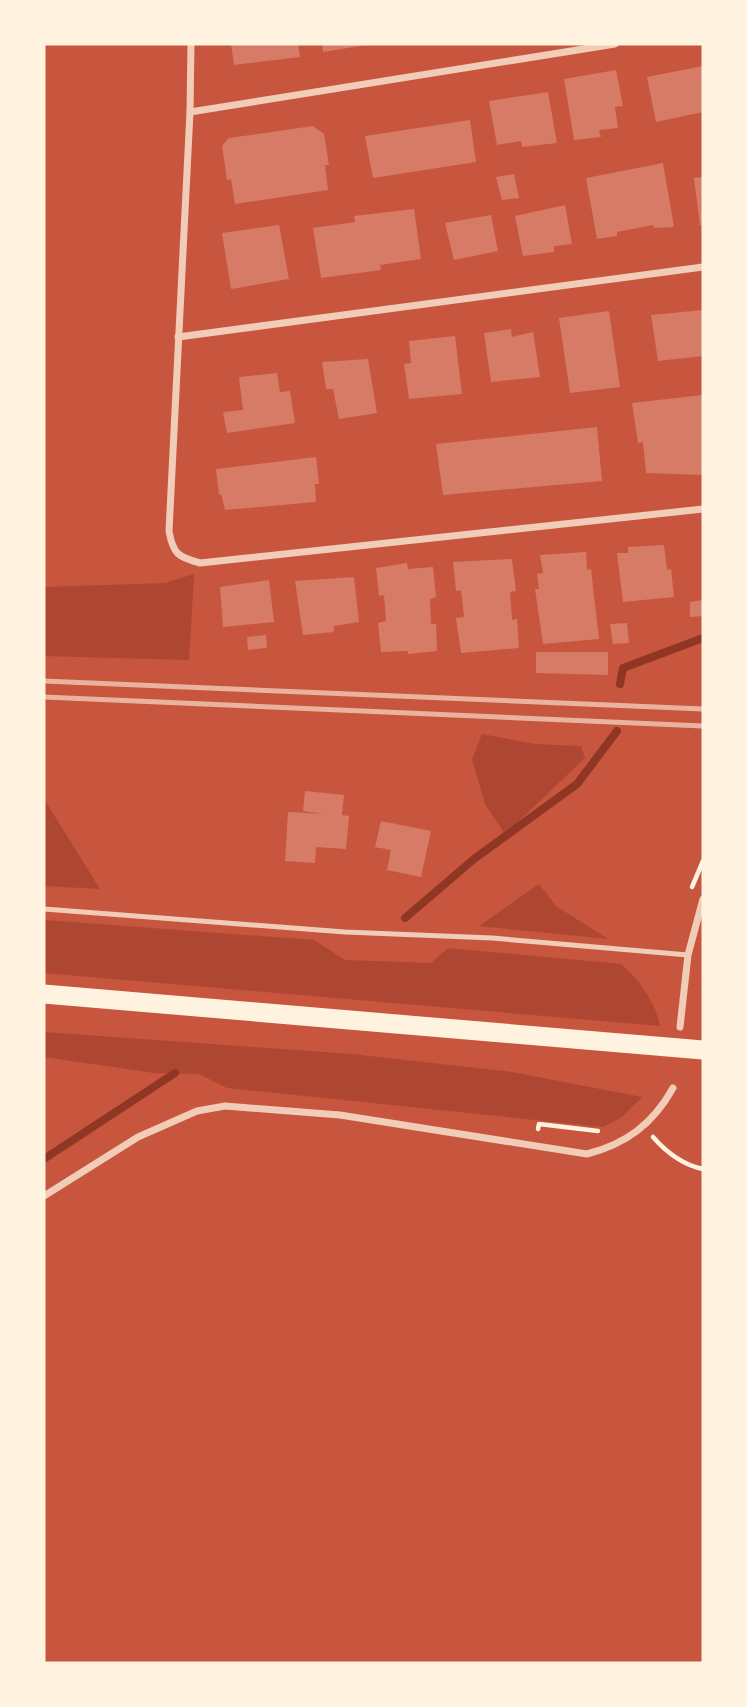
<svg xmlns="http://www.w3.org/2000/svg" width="747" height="1707" font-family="'PT Sans',sans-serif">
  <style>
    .green { fill: #ae4732 }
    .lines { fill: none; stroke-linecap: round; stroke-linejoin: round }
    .stream { stroke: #8f3625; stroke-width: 8 }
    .building { fill: #d67c66 }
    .path { stroke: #fff3e0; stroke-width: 4.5 }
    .service { stroke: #f1ccb7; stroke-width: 5 }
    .minor { stroke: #f1ccb7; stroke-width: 7 }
    .trunk { stroke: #fff3e0; stroke-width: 19 }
    .rail { stroke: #e9b49f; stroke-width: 5 }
  </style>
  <rect width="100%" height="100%" fill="#c8553d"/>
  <g class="green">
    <path d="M194,574L189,660L44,656V587L165,583Z"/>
    <path d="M482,734L535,744L581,746L585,758L505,834L485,804L472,759Z"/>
    <path d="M44,799L100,889L44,886Z"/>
    <path d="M539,884L556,906L608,939L479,926Z"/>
    <path d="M44,920L314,940L345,960L431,963L448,948L621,964C640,981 655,1001 660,1026L44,973Z"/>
    <path d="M44,1032L352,1054L512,1072L642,1097L622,1117L603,1127L227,1088L199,1074L154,1073L44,1057Z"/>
  </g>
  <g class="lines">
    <g class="stream">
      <path d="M620,684L623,668L703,638"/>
      <path d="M405,918L474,859L577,784L617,731"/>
      <path d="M44,1159L175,1073"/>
    </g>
  </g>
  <g class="building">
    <path d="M231,44H298L300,57L234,65Z"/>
    <path d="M322,44H366V45L323,52Z"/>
    <path d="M703,66V112L656,122L647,77Z"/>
    <path d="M616,70L623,106L615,107L618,128L599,130L601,137L574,140L564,79Z"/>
    <path d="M548,92L557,143L522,147L521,141L497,145L489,101Z"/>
    <path d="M470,120L476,162L373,178L365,136Z"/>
    <path d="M313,126L324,134L329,165H325L328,190L235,204L231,179L227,180L222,146L229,138Z"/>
    <path d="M663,163L674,227L654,228L653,225L617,232V236L597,239L586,178Z"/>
    <path d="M514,174L519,198L502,200L496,177Z"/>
    <path d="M703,177V225H700L694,178Z"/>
    <path d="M565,205L572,244L554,246V252L523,256L515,216Z"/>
    <path d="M414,209L421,259L380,265L381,270L321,278L313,228L355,222L354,216Z"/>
    <path d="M491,215L498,251L454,260L445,223Z"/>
    <path d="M279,225L289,279L231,289L222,233Z"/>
    <path d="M703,310V356L658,361L651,315Z"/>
    <path d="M609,311L620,387L570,393L559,318Z"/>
    <path d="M511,329L512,337L533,332L540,377L491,382L484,333Z"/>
    <path d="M455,336L462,394L409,399L404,364L411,363L409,341Z"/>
    <path d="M368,359L377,413L339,419L333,389H326L322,362Z"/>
    <path d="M277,373L280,392L290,391L295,423L227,433L223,412L243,410L239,377Z"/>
    <path d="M703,395V475L646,473L643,442L638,443L632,403Z"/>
    <path d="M597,427L602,481L443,495L436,444Z"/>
    <path d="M316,457L319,484H315L316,502L225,510L221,494L219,495L216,469Z"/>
    <path d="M664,545L667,570L671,569L674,597L623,602L617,553H628V547Z"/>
    <path d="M586,552L587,570L591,569L599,639L543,644L535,589H539L537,574L543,573L540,555Z"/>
    <path d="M512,559L516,591L510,592L512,620L517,619L519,648L461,653L456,618L464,617L461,590L456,591L453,562Z"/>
    <path d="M407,563L408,569L433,567L436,597L430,599L431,624H436L437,651L408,654V651L381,652L378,623L386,621L384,595L379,596L376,568Z"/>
    <path d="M354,577L359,622L334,626V632L303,635L295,581Z"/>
    <path d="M269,580L274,622L223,627L220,587Z"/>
    <path d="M703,600V616L690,617V602Z"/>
    <path d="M627,623L629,643L613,644L610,624Z"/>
    <path d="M266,635L267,648L248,650L247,637Z"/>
    <path d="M536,652H608V675L536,673Z"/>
    <path d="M305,791L344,795L342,815L349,816L346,849L316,847L315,863L285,861L288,812L325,814L303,811Z"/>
    <path d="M381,821L431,831L421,877L387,870L391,850L375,847Z"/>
  </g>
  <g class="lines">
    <g class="path">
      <path d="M692,887L703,861"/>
      <path d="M538,1129L539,1124L598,1131"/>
      <path d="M653,1137C667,1153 683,1165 703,1169"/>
    </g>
    <path class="service" d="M44,909L345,932L492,938L688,955"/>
    <g class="minor">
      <path d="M191,44L190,112L169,531C173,554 178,557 200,563L703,509"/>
      <path d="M190,112L615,44"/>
      <path d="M178,337L703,267"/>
      <path d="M680,1027L688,955L703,899"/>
      <path d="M44,1196L138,1137L197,1111L225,1106L340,1115L587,1154C626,1144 653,1124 673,1088"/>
    </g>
    <path class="trunk" d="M44,994L703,1050"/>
    <g class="rail">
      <path d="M44,681L703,709"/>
      <path d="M44,697L703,726"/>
    </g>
  </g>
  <rect width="747" height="1707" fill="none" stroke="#fff3e0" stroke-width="91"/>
</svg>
